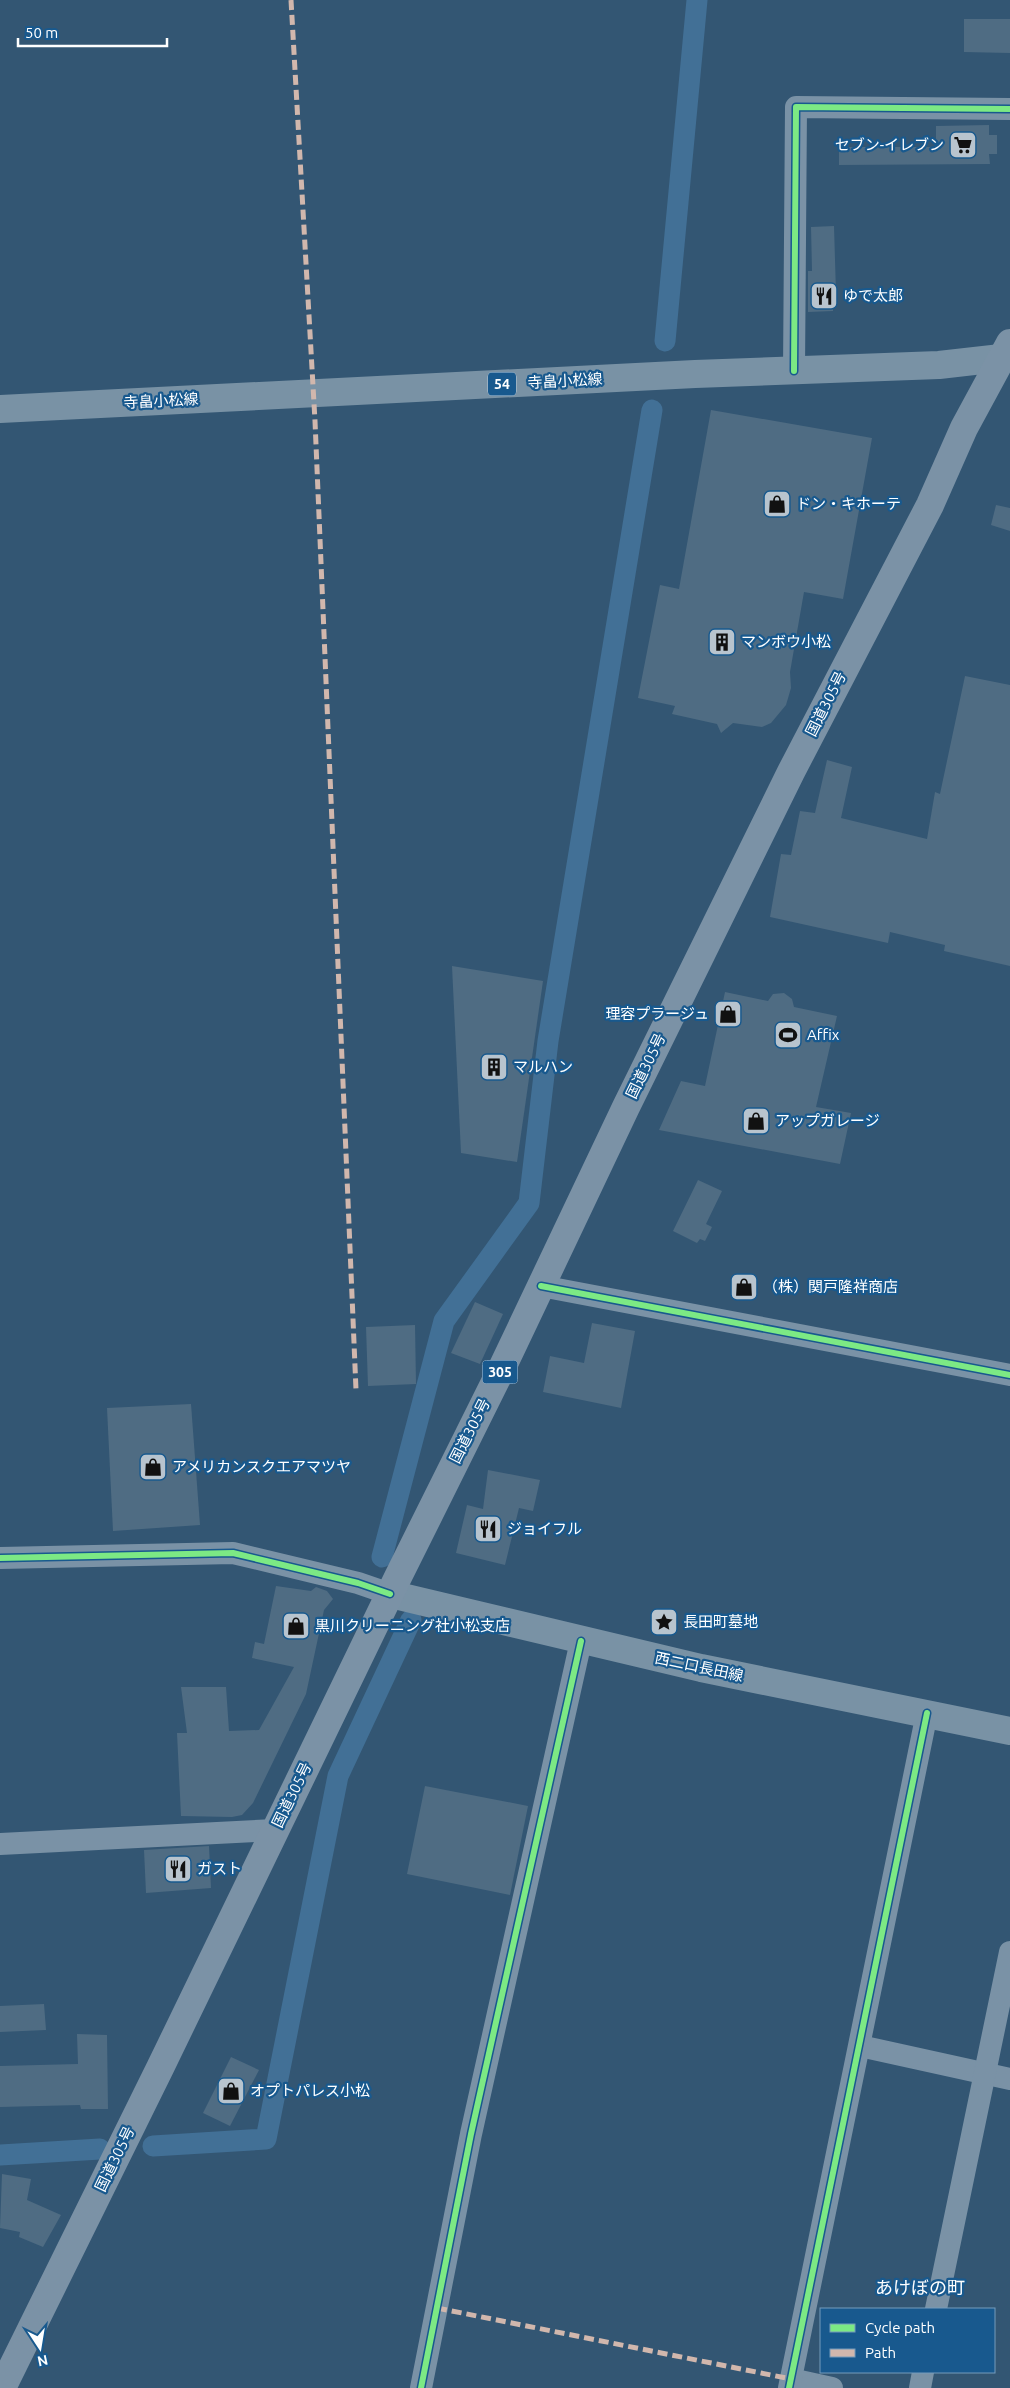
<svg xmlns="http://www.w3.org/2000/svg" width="1010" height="2388" font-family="Ubuntu,'Noto Sans JP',sans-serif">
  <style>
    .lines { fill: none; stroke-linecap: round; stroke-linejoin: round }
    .canal { stroke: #427096; stroke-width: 21 }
    .building { fill: #4f6c83 }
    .minor { stroke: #7a92a6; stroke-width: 22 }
    .major { stroke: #7992a5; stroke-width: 28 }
    .highway { stroke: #7b92a6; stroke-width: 28 }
    .quiet { stroke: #d1b7ad; stroke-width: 5; stroke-dasharray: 10 5; stroke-linecap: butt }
    .cycleway-casing { stroke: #18598e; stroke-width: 9 }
    .cycleway { stroke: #7ce984; stroke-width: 6 }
    .labels { text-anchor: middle; stroke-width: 4.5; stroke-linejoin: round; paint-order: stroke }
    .shield { fill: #18598e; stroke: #bacddd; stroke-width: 1 }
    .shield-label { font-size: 14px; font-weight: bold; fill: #fff }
    .poi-label { font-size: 15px; fill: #fff; stroke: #18598e; text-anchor: start }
    .street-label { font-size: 15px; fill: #fff; stroke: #18598e }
    .quarter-label { font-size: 18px; fill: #fff; stroke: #18598e }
  </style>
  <rect width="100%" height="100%" fill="#335673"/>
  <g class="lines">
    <g class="canal">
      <path d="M665,341L697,0"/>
      <path d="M382,1557L444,1321L529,1203L548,1041L652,410"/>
      <path d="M153,2146L266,2139L338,1776L411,1620"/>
      <path d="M0,2155L100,2149"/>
    </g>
  </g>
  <g class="building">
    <path d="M964,19H1010V53L964,52Z"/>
    <path d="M989,125V135H997V154H989L990,164L839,165V147H936V126Z"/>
    <path d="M834,226L836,293H833V311L808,312V271H812L811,227Z"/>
    <path d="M711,410L872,438L843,599L804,592L790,672L791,688L786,705L771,723L762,727L733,723L721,733L717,724L672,714L675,706L638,698L660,585L679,589Z"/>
    <path d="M996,505L1010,508V531L991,525Z"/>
    <path d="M965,676L1010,685V966L944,951L945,945L890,932L888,943L770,917L781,854L791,855L800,811L815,813L827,760L852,767L841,818L927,839L935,792L940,794Z"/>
    <path d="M452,966L543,981L517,1162L461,1153Z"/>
    <path d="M725,992L768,1001L773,994L784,993L792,999L794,1007L837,1016L816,1107L851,1113L840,1164L659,1130L681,1081L705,1086Z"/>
    <path d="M698,1180L722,1191L706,1224L712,1227L705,1241L700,1239L697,1243L673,1231Z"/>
    <path d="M475,1302L503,1314L480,1364L451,1353Z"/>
    <path d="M592,1323L635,1331L621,1408L543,1392L550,1356L584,1363Z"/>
    <path d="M415,1325L416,1384L368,1386L366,1327Z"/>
    <path d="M191,1404L200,1525L113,1531L107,1408Z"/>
    <path d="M488,1470L540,1480L533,1511L519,1508L505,1565L456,1553L467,1505L483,1509Z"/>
    <path d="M276,1586L311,1591L316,1587L327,1591L333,1599L324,1610L306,1694L253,1803L242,1815L232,1817L181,1816L177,1733H187L181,1687H226L229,1731L259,1730L294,1667L252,1658L255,1642L264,1644Z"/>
    <path d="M425,1786L528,1806L510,1895L407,1874Z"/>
    <path d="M209,1846L211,1888L146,1893L144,1850Z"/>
    <path d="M44,2004L46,2030L0,2032V2006Z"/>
    <path d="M77,2034L107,2035L108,2109H81L80,2105L0,2107V2066L78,2064Z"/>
    <path d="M231,2057L259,2070L230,2126L203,2113Z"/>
    <path d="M2,2174L31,2179L27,2200L61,2215L43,2247L19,2237L20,2232L0,2228Z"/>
  </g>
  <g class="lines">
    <g class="minor">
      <path d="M794,371L796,107L1010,109"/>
      <path d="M541,1286L1010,1375"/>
      <path d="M0,1558L233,1553L358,1583L390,1594"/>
      <path d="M0,1844L275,1830"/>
      <path d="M860,2046L1010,2079"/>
      <path d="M936,2309L1010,1952"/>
      <path d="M791,2379L832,2388"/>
      <path d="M421,2388L471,2134L581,1641"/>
      <path d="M789,2388L927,1713"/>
      <path d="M920,2388L923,2372"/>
    </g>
    <g class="major">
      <path d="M0,409L695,374L939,365L1010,357"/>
      <path d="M390,1594L701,1668L1010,1731"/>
    </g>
    <path class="highway" d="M2,2388L160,2068L398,1577L503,1366L626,1107L791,772L930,505L964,428L1010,343"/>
    <g class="quiet">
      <path d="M291,0L315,421L356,1390"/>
      <path d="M437,2308L791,2379"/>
    </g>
    <g class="cycleway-casing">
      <g id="cycleway">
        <path d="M794,371L796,107L1010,109"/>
        <path d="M541,1286L1010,1375"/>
        <path d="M0,1558L233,1553L358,1583L390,1594"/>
        <path d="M421,2388L471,2134L581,1641"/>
        <path d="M789,2388L927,1713"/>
      </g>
    </g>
    <use href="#cycleway" class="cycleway"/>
  </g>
  <defs>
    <g id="supermarket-square" transform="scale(1.4375)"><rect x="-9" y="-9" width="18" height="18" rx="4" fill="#b8c4ce" stroke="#18598e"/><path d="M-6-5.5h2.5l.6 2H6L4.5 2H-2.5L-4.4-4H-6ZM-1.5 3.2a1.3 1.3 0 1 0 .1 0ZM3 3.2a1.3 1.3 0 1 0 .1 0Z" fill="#111"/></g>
    <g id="restaurant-square" transform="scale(1.4375)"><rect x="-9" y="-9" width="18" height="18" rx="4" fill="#b8c4ce" stroke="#18598e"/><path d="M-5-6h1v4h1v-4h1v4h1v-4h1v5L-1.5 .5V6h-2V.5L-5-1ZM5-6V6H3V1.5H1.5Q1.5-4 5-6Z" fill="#111"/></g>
    <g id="shop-square" transform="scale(1.4375)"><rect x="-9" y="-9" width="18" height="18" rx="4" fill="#b8c4ce" stroke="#18598e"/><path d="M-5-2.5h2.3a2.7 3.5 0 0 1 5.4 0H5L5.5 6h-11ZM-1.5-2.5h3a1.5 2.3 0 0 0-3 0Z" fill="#111"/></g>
    <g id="building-square" transform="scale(1.4375)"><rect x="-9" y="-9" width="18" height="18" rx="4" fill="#b8c4ce" stroke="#18598e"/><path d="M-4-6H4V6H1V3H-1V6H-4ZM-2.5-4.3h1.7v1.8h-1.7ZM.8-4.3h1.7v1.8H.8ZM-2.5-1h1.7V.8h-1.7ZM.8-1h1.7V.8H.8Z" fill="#111"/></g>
    <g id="stadium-square" transform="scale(1.4375)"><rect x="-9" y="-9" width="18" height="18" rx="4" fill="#b8c4ce" stroke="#18598e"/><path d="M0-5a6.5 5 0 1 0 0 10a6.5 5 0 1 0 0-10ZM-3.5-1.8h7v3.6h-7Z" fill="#111"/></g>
    <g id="sight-square" transform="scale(1.4375)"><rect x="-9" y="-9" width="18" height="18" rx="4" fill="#b8c4ce" stroke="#18598e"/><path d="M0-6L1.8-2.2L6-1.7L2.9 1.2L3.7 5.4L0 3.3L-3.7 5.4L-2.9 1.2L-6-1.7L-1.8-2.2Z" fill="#111"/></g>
  </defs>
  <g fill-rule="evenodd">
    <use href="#supermarket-square" x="963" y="145"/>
    <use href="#restaurant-square" x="824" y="296"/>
    <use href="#shop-square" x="777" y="504"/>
    <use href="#building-square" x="722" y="642"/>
    <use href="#shop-square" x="728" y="1014"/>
    <use href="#stadium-square" x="788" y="1035"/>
    <use href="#building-square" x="494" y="1067"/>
    <use href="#shop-square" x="756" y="1121"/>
    <use href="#shop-square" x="744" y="1287"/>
    <use href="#shop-square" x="153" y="1467"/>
    <use href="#restaurant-square" x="488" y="1529"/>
    <use href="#sight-square" x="664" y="1622"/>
    <use href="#shop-square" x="296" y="1626"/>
    <use href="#restaurant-square" x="178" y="1869"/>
    <use href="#shop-square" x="231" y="2091"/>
  </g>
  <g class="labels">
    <g class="shield">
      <rect x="488" y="372.5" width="28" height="23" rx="4"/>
      <rect x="482.5" y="1360.5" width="35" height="23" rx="4"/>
    </g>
    <g class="shield-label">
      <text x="502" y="389">54</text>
      <text x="500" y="1377">305</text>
    </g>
    <g class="poi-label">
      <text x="944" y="150" text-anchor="end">セブン-イレブン</text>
      <text x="843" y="301">ゆで太郎</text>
      <text x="796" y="509">ドン・キホーテ</text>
      <text x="741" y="647">マンボウ小松</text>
      <text x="709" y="1019" text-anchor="end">理容プラージュ</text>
      <text x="807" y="1040">Affix</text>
      <text x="513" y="1072">マルハン</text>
      <text x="775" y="1126">アップガレージ</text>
      <text x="763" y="1292">（株）関戸隆祥商店</text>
      <text x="172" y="1472">アメリカンスクエアマツヤ</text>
      <text x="507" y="1534">ジョイフル</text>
      <text x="683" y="1627">長田町墓地</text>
      <text x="315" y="1631">黒川クリーニング社小松支店</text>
      <text x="197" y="1874">ガスト</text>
      <text x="250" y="2096">オプトパレス小松</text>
    </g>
    <g class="street-label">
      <text transform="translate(565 381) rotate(-3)" y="5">寺畠小松線</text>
      <text transform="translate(161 401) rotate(-3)" y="5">寺畠小松線</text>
      <text transform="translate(826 704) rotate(-63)" y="5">国道305号</text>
      <text transform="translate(646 1066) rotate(-64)" y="5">国道305号</text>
      <text transform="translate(470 1431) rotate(-63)" y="5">国道305号</text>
      <text transform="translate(699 1667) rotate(12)" y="5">西二口長田線</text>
      <text transform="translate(292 1795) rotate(-64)" y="5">国道305号</text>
      <text transform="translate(115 2159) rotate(-64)" y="5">国道305号</text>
    </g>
    <g class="quarter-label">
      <text x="920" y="2294">あけぼの町</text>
    </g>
  </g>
  <rect x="820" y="2308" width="175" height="65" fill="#18598e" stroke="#749bbb"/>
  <rect x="830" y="2324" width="25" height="8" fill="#7ce984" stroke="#749bbb"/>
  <text x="865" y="2333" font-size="15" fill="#ffffff">Cycle path</text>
  <rect x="830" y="2349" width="25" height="8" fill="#d1b7ad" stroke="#749bbb"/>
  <text x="865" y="2358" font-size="15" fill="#ffffff">Path</text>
  <g transform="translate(40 2348) rotate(168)" stroke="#18598e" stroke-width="4" paint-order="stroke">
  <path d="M0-4L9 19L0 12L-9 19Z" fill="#ffffff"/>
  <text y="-8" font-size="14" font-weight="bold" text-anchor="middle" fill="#ffffff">N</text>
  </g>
  <path d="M18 38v8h149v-8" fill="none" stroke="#ffffff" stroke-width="2.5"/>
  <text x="25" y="38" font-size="15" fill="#ffffff" stroke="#18598e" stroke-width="4" paint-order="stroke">50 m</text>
</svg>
